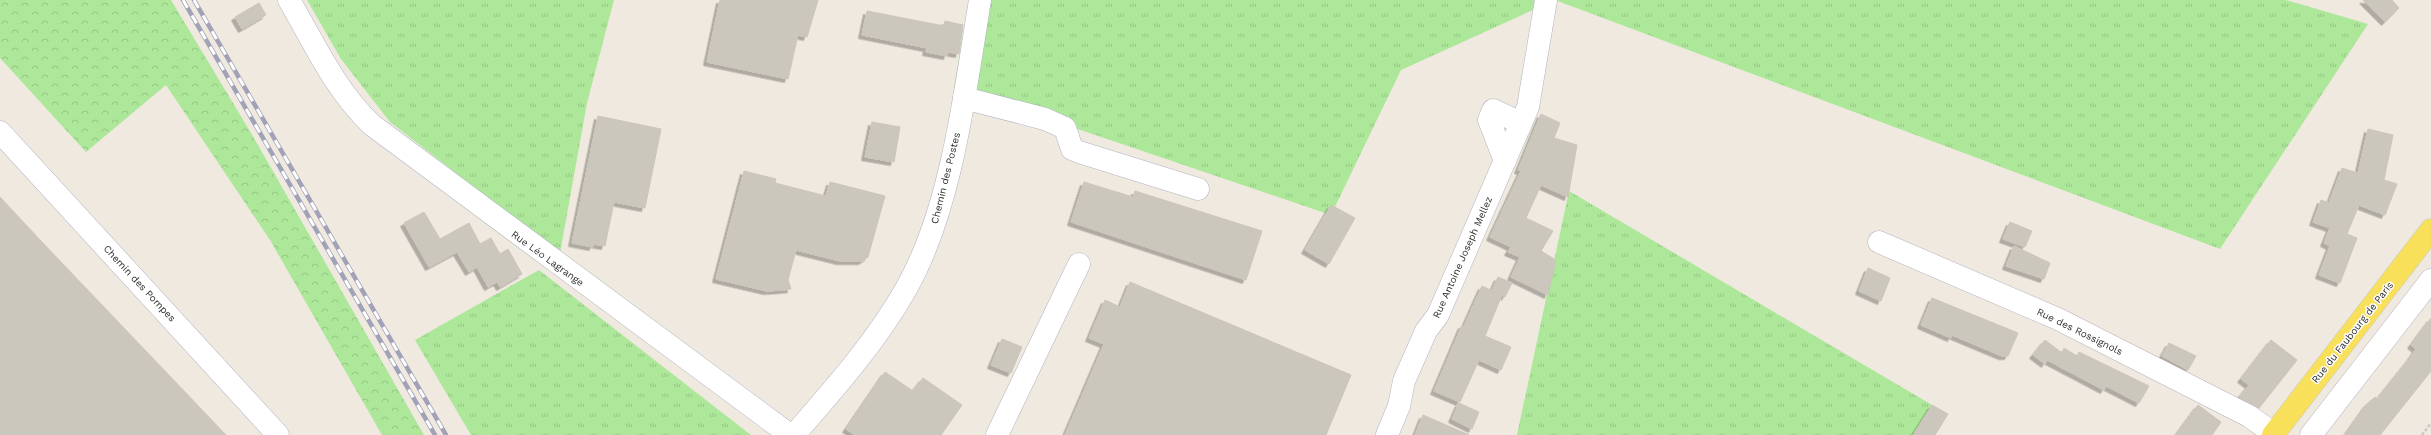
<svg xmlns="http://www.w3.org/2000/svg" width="2431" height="435" font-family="'Work Sans',sans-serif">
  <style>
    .grass { fill: url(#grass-tufts) }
    .forest { fill: url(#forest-crowns) }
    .building { fill: #cbc7bd; stroke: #cbc6b8; filter: url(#shadow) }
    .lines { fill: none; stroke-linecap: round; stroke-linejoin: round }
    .minor-casing { stroke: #b3b4c1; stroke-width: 23 }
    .major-casing { stroke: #c8c8c8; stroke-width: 23 }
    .path { stroke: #c8c8c8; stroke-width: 2.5; stroke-dasharray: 3 2; stroke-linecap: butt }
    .minor { stroke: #fff; stroke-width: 22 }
    .major { stroke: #f8e05b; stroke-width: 22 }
    .rail-casing { stroke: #a1a2b8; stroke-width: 4.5 }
    .rail { stroke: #fff; stroke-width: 3; stroke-dasharray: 9; stroke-linecap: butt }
    .labels { text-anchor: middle; stroke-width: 3; stroke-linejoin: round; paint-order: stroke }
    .street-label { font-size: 10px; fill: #2d2d2d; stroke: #fff }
  </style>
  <defs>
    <pattern id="grass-tufts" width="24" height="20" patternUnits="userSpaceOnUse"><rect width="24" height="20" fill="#ade799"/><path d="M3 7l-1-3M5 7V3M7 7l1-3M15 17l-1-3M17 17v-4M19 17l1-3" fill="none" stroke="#95c684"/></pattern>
    <pattern id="forest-crowns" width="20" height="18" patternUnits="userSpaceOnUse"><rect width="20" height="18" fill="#ade799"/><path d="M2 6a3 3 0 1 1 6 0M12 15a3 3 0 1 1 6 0" fill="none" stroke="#95c684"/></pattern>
    <filter id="shadow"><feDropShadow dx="-3.5" dy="3.5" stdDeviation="0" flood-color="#0004"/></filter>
  </defs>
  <rect width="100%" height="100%" fill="#efe9df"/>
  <g class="grass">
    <path d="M307,0H614L587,103L560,253L390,122L341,59Z"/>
    <path d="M969,0H2286L2368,24L2220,249L1555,0L1401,70L1331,215L954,87Z"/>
    <path d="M1569,191L1932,405L1913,435H1517Z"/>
    <path d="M539,270L747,432L751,435H471L415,340Z"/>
  </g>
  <path class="forest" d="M0,0H171L251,133L424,435H382L270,240L166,85L86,152L0,58Z"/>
  <g class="building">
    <path d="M720,0H818L807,37L798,35L788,79L707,62Z"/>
    <path d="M2363,0H2392L2399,8L2385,22Z"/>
    <path d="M259,3L266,15L242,29L235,17Z"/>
    <path d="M867,11L944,26L945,21L963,25L959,54L948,52L947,56L926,52L927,48L862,35Z"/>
    <path d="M1541,114L1560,123L1554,138L1577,145L1568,197L1541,185L1526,218L1553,231L1541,251L1556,260L1548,295L1511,277L1520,257L1508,252L1511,247L1490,237L1521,171L1518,170Z"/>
    <path d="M598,116L661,129L645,208L614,202L605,246L593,244V247L572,243Z"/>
    <path d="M872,122L900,127L894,162L865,157Z"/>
    <path d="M2368,129L2393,135L2384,180L2397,184L2385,215L2359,205L2347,234L2357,238L2340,283L2319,275L2330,246L2324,243L2330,228L2313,222L2321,200L2329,203L2342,168L2358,173Z"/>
    <path d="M744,171L776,179L775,183L826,196L830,182L885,196L868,257L862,261H840L796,250L788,280L791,289L782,290L767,291L716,279Z"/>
    <path d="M1084,182L1133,197L1135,191L1262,231L1246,280L1071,222Z"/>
    <path d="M0,197L41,241L226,435H0Z"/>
    <path d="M1331,205L1355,218L1329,264L1305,250Z"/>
    <path d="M424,212L440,239L469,223L480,244L491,238L500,254L508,249L522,274L500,287L497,282L488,287L477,267L469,272L457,252L429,267L404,223Z"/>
    <path d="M2010,222L2032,231L2025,247L2003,239Z"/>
    <path d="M2014,246L2050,263L2044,279L2006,266Z"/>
    <path d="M1868,268L1890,278L1881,301L1859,291Z"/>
    <path d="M1498,277L1512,283L1505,297L1502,295L1485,336L1511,347L1501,370L1479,360L1460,402L1434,391L1462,325L1464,326L1482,286L1501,295L1492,290Z"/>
    <path d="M1130,282L1351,375L1326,435H1065L1104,344L1089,338L1105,300L1120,307Z"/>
    <path d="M1932,298L2018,333L2008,356H2002L1952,335L1951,338L1921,325Z"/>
    <path d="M2431,318V371L2380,435H2345L2367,404L2375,397L2377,399L2410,358L2416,349L2411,345Z"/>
    <path d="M1002,339L1022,347L1011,373L991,365Z"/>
    <path d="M2045,340L2062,353L2064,348L2077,356L2079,352L2149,386L2139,403L2106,386L2104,390L2047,360L2045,364L2033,355Z"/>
    <path d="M2271,340L2297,360L2259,408L2239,397L2249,385L2241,379Z"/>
    <path d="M2169,343L2196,356L2188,370L2162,356Z"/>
    <path d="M885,372L913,391L923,378L962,405L941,435H855L846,429Z"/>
    <path d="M1459,403L1479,412L1472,429L1452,419Z"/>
    <path d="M1932,405L1948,414L1935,435H1913Z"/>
    <path d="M2198,405L2221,422L2212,435H2176Z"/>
    <path d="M1423,415L1469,435H1415Z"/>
  </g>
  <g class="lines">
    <g class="minor-casing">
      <g id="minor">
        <path d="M289,0C314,43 335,90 372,125L790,435"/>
        <path d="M964,98L1045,119L1065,128L1072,149L1079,152L1198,189"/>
        <path d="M0,132L278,435"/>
        <path d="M1505,161L1489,120L1493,110L1521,123"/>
        <path d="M1879,242L2058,319L2249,416L2274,434"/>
        <path d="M794,435C834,389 876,342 906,289C952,208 965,91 980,0"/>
        <path d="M997,435L1079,264"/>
        <path d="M1387,435L1399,406L1404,381L1426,331L1438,315L1528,107L1546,0"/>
        <path d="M2311,435L2431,280"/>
      </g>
    </g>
    <g class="major-casing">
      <path id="major" d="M2273,435L2431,230"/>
    </g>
    <path class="path" d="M2422,435L2431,423"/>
    <use href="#minor" class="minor"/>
    <use href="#major" class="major"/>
    <g class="rail-casing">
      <g id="rail">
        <path d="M183,0L435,435"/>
        <path d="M194,0L446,435"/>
      </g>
    </g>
    <use href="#rail" class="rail"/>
  </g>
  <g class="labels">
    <g class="street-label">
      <text transform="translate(945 178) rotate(-76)" y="4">Chemin des Postes</text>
      <text transform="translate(1462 257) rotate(-66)" y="4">Rue Antoine Joseph Mellez</text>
      <text transform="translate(548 258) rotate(36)" y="4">Rue Léo Lagrange</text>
      <text transform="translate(140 283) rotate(47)" y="4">Chemin des Pompes</text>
      <text transform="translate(2080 331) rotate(26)" y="4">Rue des Rossignols</text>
      <text transform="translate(2352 332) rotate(-52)" y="4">Rue du Faubourg de Paris</text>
    </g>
  </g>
</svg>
